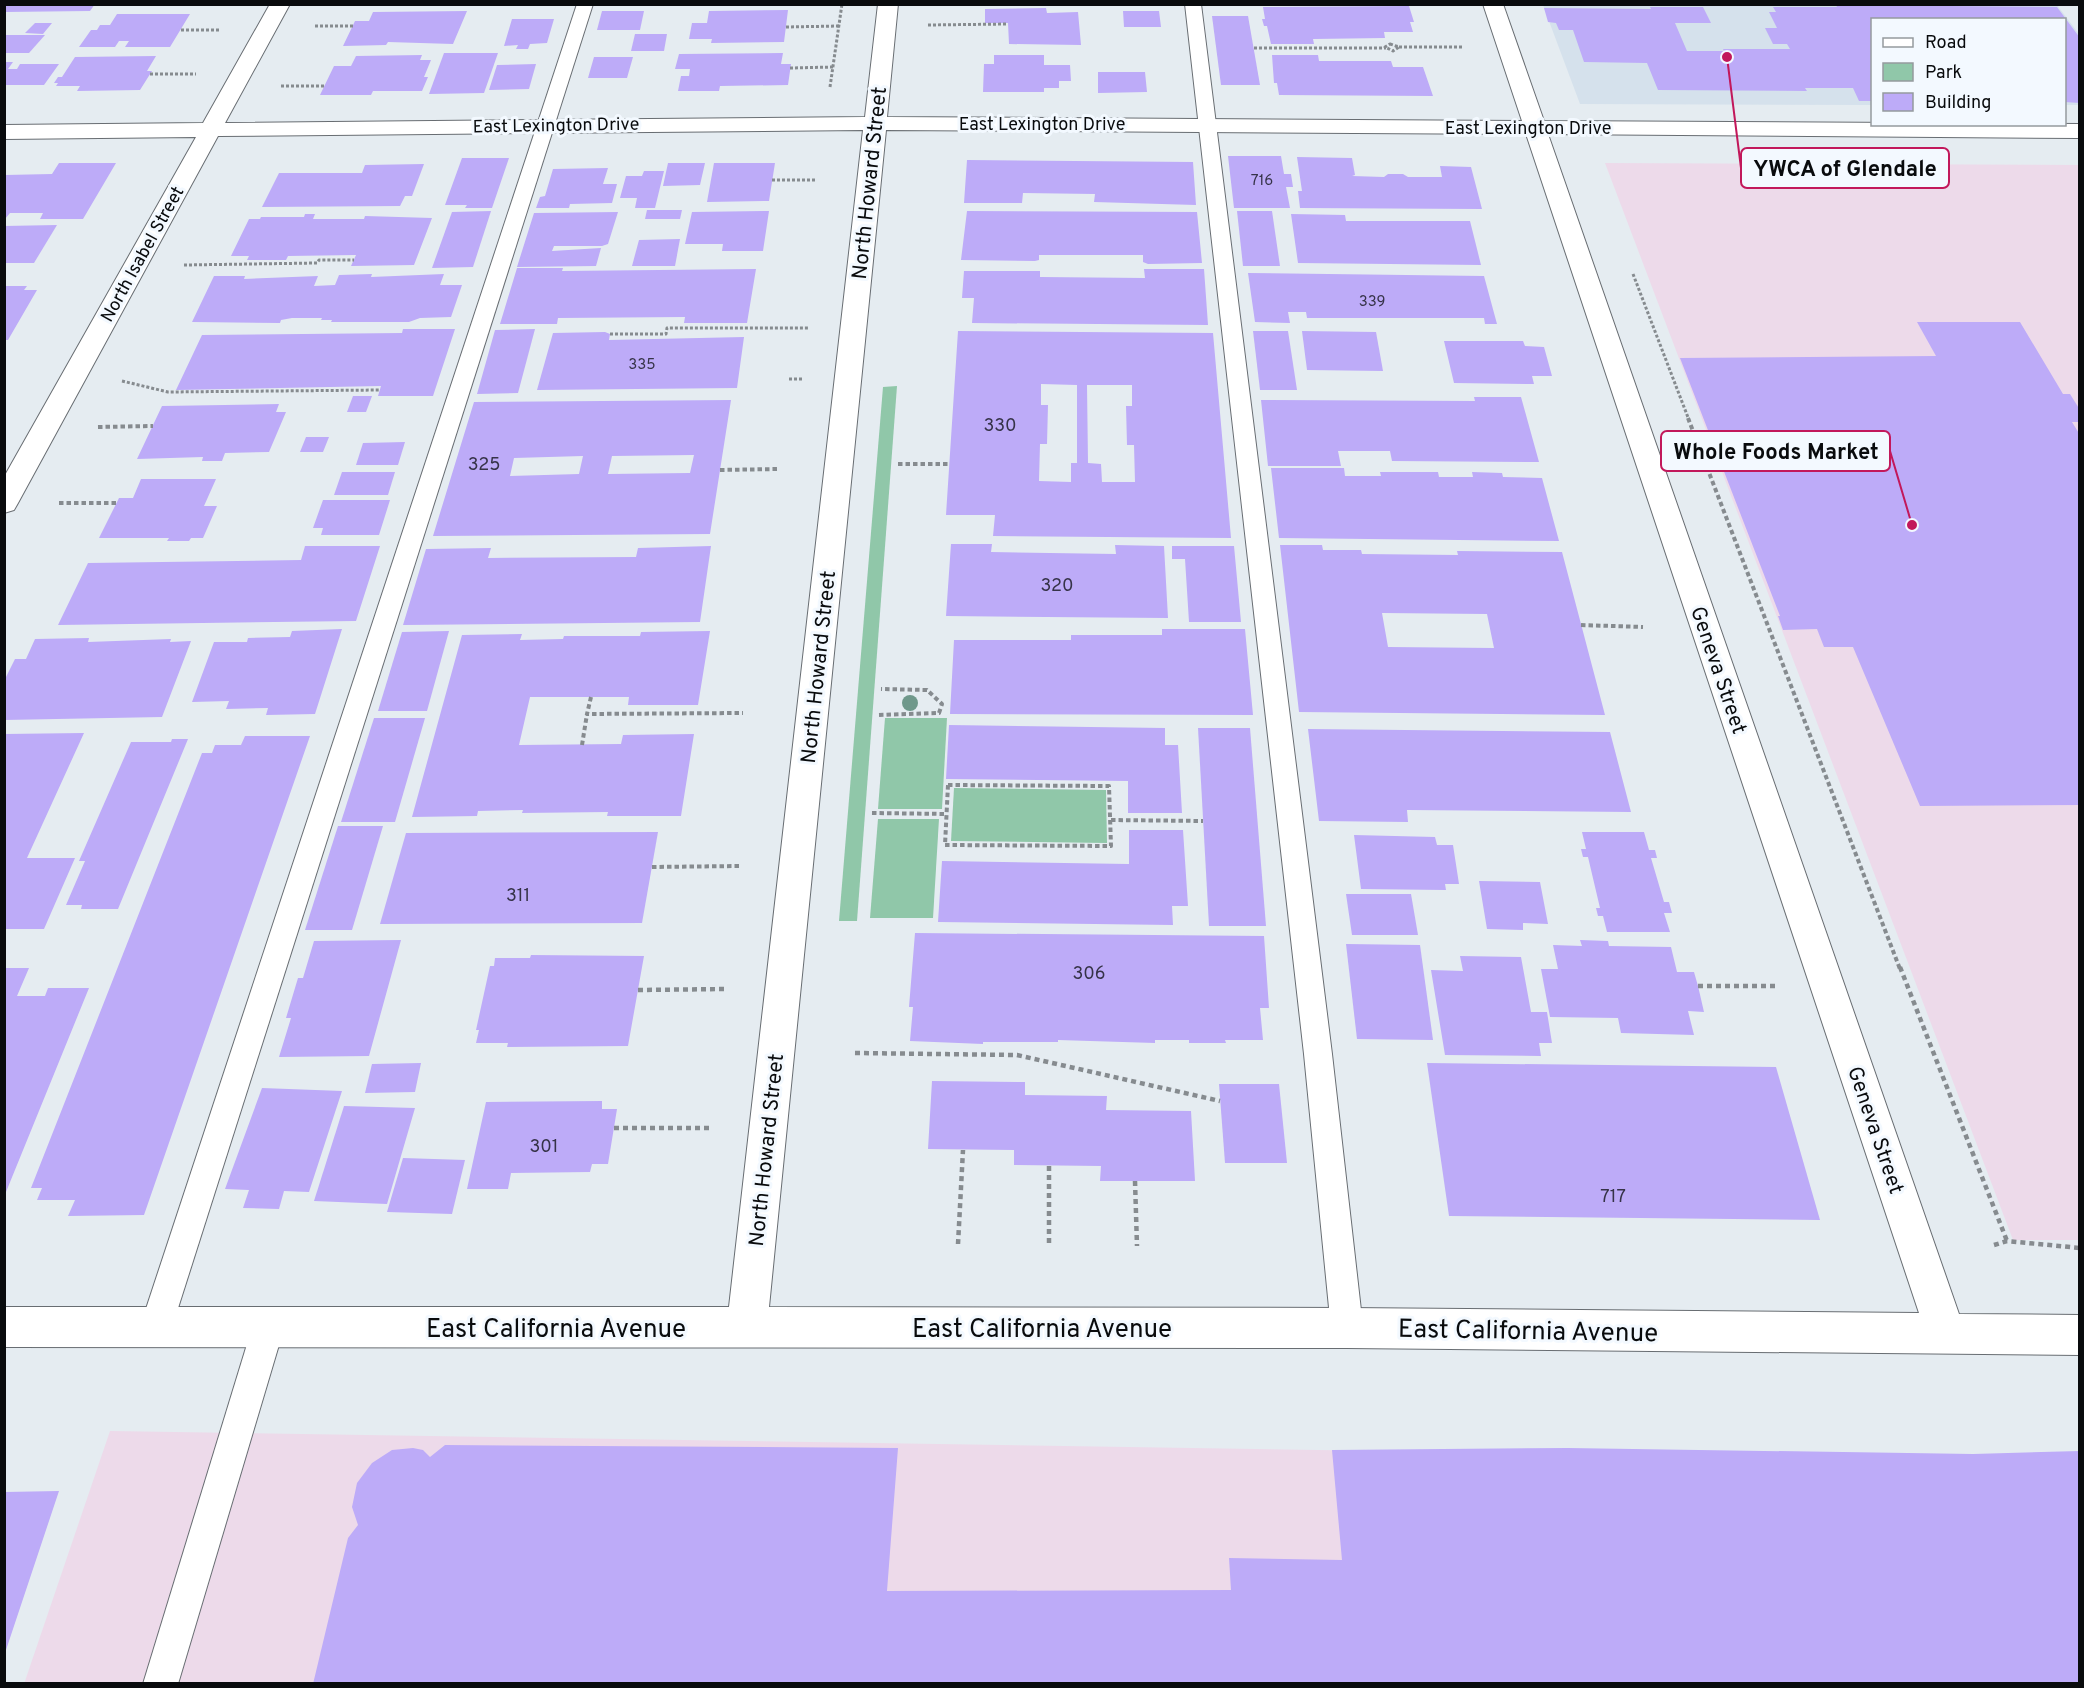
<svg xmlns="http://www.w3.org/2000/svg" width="2084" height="1688" font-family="Overpass,sans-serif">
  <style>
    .commercial { fill: #eddaea }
    .built { fill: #d5e1ec }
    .green { fill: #90c7a9 }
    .building { fill: #bdabf8; fill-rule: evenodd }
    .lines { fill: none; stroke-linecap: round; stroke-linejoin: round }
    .lane-casing { stroke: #686d72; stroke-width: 2 }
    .street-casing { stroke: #686d72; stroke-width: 2 }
    .path-far2 { stroke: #868b8f; stroke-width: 3; stroke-dasharray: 3 2; stroke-linecap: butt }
    .path-far1 { stroke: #868b8f; stroke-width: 4; stroke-dasharray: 4.5 3; stroke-linecap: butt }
    .path { stroke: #868b8f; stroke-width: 4.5; stroke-dasharray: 5 4; stroke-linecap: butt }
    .lane { fill: #fff; fill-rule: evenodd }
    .street { fill: #fff; fill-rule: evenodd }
    .tree { fill: #6f988b }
    .labels { text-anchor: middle; stroke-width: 6; stroke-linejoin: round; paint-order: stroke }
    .far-number-label { font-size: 15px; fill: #363348 }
    .far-street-label { font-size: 18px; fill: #090b0d; stroke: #f3f9ff }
    .number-label { font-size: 18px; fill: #363348 }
    .street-label { font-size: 21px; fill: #090b0d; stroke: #f3f9ff }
    .near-street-label { font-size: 26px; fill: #090b0d; stroke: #f3f9ff }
    .leader { fill: none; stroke: #c2185b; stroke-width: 2 }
    .callout-dot { fill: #c2185b; stroke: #f3f9ff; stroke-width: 2 }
    .callout { fill: #f3f9ff; stroke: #c2185b; stroke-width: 2 }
    .callout-label { font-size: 22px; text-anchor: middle; font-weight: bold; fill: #090b0d }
  </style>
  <rect width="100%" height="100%" fill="#e5ecf1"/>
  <g class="commercial">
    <path d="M1605,163L2079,165V1240H2013Z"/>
    <path d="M110,1431L2079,1462V1683L24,1684Z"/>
  </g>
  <path class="built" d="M1543,5H2057L2079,34V105H2065L2064,20H1872V105L1580,104Z"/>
  <g class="green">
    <path d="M897,386L857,921H839L883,387Z"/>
    <path d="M885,718H947L942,809H878Z"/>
    <path d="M954,788L1106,790L1107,843L951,841Z"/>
    <path d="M878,819H939L933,918H870Z"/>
  </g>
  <g class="building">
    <path d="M5,4H95L90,11L5,12Z"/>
    <path d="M1836,5L2057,7L2080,38V103L2064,102V20H1872V101H1859L1853,88H1805L1807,91L1658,90L1647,63L1584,62L1573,30H1559L1556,23L1548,22L1544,8L1651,9L1650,7H1703L1711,23H1675L1687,51H1724L1723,49H1790L1787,44H1773L1765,28H1777L1769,12H1776L1773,7H1837Z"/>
    <path d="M1409,6L1414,22H1410L1413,32H1384L1385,38L1313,39L1314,44H1271L1267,26H1264L1262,19H1265L1263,7Z"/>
    <path d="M1046,8L1047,13L1078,12L1081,45L1009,44L1008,23H985V9Z"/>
    <path d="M788,10L784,42L711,43L712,39H689L692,23H707L709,11Z"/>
    <path d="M467,11L453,44L388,42L386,45L343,46L355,21H369L373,12Z"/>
    <path d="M602,11H644L640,30H597Z"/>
    <path d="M1123,11H1159L1161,27H1124Z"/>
    <path d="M117,14H190L170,47H125L129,41H119L115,47H79L91,30H97L100,25H110Z"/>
    <path d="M1212,16H1248L1260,85H1221Z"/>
    <path d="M512,19H554L547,43L530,44L528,49H516L518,45L504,46Z"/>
    <path d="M35,23H52L43,34L25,33Z"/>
    <path d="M635,34H667L664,51H631Z"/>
    <path d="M4,35H45L29,53H4Z"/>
    <path d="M444,53H498L484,93L429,94Z"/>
    <path d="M783,53L781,64H791L788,85L720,86L719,91H678L681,76H689L690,69H675L679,54Z"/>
    <path d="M422,55L420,60H431L424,77H428L422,91H373L371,95H320L334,66H351L356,56Z"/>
    <path d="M994,55H1044V65H1070L1071,81H1059V88H1044V92H983L984,64H994Z"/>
    <path d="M1272,55H1318L1319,61H1391L1393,67H1423L1433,96L1279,95L1277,83H1274Z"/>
    <path d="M156,56L147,71H152L140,90L77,91L80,86H56L58,83H54L58,77H62L75,57Z"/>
    <path d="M594,57H633L627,78H588Z"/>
    <path d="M4,62H13L8,69H17L20,64H59L44,85H4Z"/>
    <path d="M536,64L529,89L489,90L497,65Z"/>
    <path d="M1098,72H1145L1147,92L1098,93Z"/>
    <path d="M1228,156H1281L1284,174H1291L1293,187H1286L1290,208H1234Z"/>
    <path d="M1297,157L1352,158L1355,175L1352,176L1384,177L1388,174H1403L1408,177H1442L1440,166L1471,167L1482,209L1300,208L1298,191H1302Z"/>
    <path d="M462,158H509L492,208H465L467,205H445Z"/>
    <path d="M967,160L1193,162L1196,205L1094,202L1095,194L1023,193L1022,203H964Z"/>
    <path d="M59,163H116L83,219H40L43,213H10L5,219V175L52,174Z"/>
    <path d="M668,163H705L700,185L663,186Z"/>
    <path d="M714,163H775L769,201L707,202Z"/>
    <path d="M424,164L412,196H405L400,206L262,207L279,173H362L365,165Z"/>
    <path d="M608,168L603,184H617L612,203L570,204L569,208H536L540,197L545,196L553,169Z"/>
    <path d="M644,171H664L655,208H635L637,198H620L626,176H642Z"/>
    <path d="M647,210H682L680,219H645Z"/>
    <path d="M491,211L473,267L432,268L452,212Z"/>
    <path d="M769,211L763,251H722L723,244H685L692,212Z"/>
    <path d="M967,211L1197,212L1202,263L1148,264L1143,262V255H1039V260L1035,261L961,260Z"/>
    <path d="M1237,211H1272L1280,266H1243Z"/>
    <path d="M618,212L608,244L602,246H554L552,251L601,248L596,266L517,267L534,213Z"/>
    <path d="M305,214H315L313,219H364L365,216L432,218L414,265L351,266L356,255L288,256L286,260H247L249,256H231L249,219H260L261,217H304Z"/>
    <path d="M1291,214L1345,215L1346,221H1470L1481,265L1298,263Z"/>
    <path d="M57,225L34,263H4V226Z"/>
    <path d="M680,239L675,266H632L639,240Z"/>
    <path d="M517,268H563L562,271L756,269L747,323H684L685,317L558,318L557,324H500Z"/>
    <path d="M1144,269H1204L1208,325L972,323L974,298H962L964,271H1040V277L1145,278Z"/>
    <path d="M1248,273L1484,276L1497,324H1485L1484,318H1307L1306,312H1288L1290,323L1255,322Z"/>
    <path d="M372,274L371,277L444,274L440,285H462L451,317L420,318L409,322H331L332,320H321L322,318H292L281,320L280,323L192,322L214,276H245L244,279L318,276L314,286L335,285L339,275Z"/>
    <path d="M4,286H27L24,290H37L8,340H4Z"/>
    <path d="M1917,322H2020L2063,394H2070L2080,410V422H2072L2080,435V805L1920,806L1853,647H1824L1817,629L1783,630L1778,616H1780L1680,358L1936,356Z"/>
    <path d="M403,329H455L433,396H378L381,386L176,390L202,335L402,333Z"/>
    <path d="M535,329L518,393L477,394L495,330Z"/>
    <path d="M958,331L1213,333L1231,538L993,536L995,515H946ZM1041,384L1077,385V463H1071V482L1039,481L1040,444H1047L1048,405H1041ZM1087,385H1132V406H1126L1127,445H1134L1135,482H1102L1101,464L1088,463Z"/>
    <path d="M1253,331H1288L1297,390H1260Z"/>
    <path d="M1302,331L1376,332L1383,371L1307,370Z"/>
    <path d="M605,332L610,334L609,340L744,337L737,388L537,390L553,333Z"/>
    <path d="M1444,341H1523L1525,346L1544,347L1552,376H1532L1534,384L1454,383Z"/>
    <path d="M353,396H372L366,412H347Z"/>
    <path d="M1474,397H1521L1539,462L1392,461L1390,451H1338L1341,466H1268L1261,400L1475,401Z"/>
    <path d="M731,400L710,534L433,536L474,402ZM694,455L690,473L608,474L612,456ZM583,456L579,474L510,476L514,458Z"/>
    <path d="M279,404L276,412H286L269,452L225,453L222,461H202L203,457L137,459L162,406Z"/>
    <path d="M306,437H329L323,452H300Z"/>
    <path d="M405,442L398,465H356L363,443Z"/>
    <path d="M1271,468H1344L1345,476H1381L1380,472H1438L1439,477H1473L1472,472L1502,473L1503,477L1542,478L1559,541L1279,538Z"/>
    <path d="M342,472H395L388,495H334Z"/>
    <path d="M141,479H216L204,506H217L203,538H191L189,541H167L169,538H99L119,498H133Z"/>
    <path d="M323,500H390L379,535H321L323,528H313Z"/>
    <path d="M951,544H992L991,552L1116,554L1115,545L1164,546L1168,618L946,616Z"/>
    <path d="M1280,545H1322L1323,550H1361L1362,554L1458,555L1457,551L1562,552L1605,715L1299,712ZM1382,613L1487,614L1494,648L1388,647Z"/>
    <path d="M305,546H380L356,621L58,625L88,563L301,560Z"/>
    <path d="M711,546L700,622L403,625L426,549L491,548L488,558L636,557L638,548Z"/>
    <path d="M1172,546H1234L1241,622H1189L1185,559H1172Z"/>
    <path d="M342,629L315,714L266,715L268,708L226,709L229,701L192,702L214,642H247L248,638L290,637L292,631Z"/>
    <path d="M1162,629H1245L1253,715L950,714L954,640H1071V635H1162Z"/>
    <path d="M449,631L427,711H378L402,632Z"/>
    <path d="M710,631L698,705H628L629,697H530L519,745L621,744L623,735L694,734L681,816H607L608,812L522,813L523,810L478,811L477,816L412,817L462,635L522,634L520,640L563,639L564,636H640L641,632Z"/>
    <path d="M89,638L88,642L171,639L170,642L191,641L162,717L4,720V681L15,659H26L35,639Z"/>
    <path d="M374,718H425L395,822H341Z"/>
    <path d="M949,725L1165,728V745H1178L1182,813H1128V781L946,779Z"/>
    <path d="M1198,728H1250L1266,926H1209Z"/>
    <path d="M1308,729L1610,732L1631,812L1407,810L1408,822L1319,821Z"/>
    <path d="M84,733L27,858H75L44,929H4V734Z"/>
    <path d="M245,736H310L144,1215L68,1216L75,1200H37L42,1188H31L202,753H212L215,745H241Z"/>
    <path d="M172,739H188L118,909H81L82,905H66L85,861H79L131,742H171Z"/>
    <path d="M338,826H383L352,930H305Z"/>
    <path d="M1129,830H1183L1188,906H1172L1173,925L938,922L942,861L1129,864Z"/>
    <path d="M658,832L642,923L380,924L406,833Z"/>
    <path d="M1582,832H1644L1649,850H1655L1657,858H1651L1664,902H1669L1672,913H1664L1670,932H1607L1603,916H1598L1596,908H1600L1588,857H1583L1581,849H1586Z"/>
    <path d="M1354,835L1435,837L1437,845H1453L1459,884H1445L1446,890L1361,889Z"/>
    <path d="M1479,881L1540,882L1548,924L1523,923V930L1487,929Z"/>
    <path d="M1346,894H1411L1418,935H1352Z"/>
    <path d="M915,933L1264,936L1269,1008H1260L1263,1040H1225L1226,1043H1189V1040H1155V1043L1058,1040V1042H983V1044L910,1041L913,1007H909Z"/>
    <path d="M401,940L369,1056L279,1057L291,1018H286L298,978H303L314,941Z"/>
    <path d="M1580,940L1608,941L1609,946L1671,947L1677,972H1694L1698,986L1704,1012L1688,1011L1694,1035L1621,1033L1618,1018L1550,1017L1541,969H1558L1553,945L1582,946Z"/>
    <path d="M1346,944L1420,945L1433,1040L1357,1039Z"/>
    <path d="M531,955L644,956L628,1046L507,1047L508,1043H476L479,1030H476L490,966H494L495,958H530Z"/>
    <path d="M1460,956L1521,957L1531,1012H1547L1552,1043H1539L1541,1056L1445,1055L1431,970L1463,971Z"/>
    <path d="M4,968H29L17,996H45L48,988H89L6,1192H4Z"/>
    <path d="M421,1063L415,1092L365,1093L372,1064Z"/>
    <path d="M1427,1063L1776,1067L1820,1220L1449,1216Z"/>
    <path d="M932,1081L1025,1082V1095L1107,1096L1106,1110L1191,1111L1195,1181H1100L1101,1166L1014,1165V1150L928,1149Z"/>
    <path d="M1219,1084H1279L1287,1163H1225Z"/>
    <path d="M262,1088L342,1091L309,1192L284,1191L279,1209L243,1208L249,1190L225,1189Z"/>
    <path d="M602,1101V1109H617L608,1164H592L590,1172L511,1173L508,1189H467L486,1102Z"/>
    <path d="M344,1106L415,1108L387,1204L314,1201Z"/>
    <path d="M403,1158L465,1160L452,1214L387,1212Z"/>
    <path d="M445,1445L898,1448L887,1591L1231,1590L1229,1558L1342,1560L1332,1450L1568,1448L1973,1454L2080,1451V1684H313L348,1538L358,1525L352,1507L357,1483L372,1463L392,1450L413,1448L423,1450L430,1457Z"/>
    <path d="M59,1491L5,1653V1492Z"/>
  </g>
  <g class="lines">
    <g class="lane-casing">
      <g id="lane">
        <path d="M577,4H593L172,1327L167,1338L156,1343L145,1338L140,1327Z"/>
        <path d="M1185,4H1201L1332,1054L1363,1328L1358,1339L1347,1344L1336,1339L1331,1328L1304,1054Z"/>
        <path d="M268,1312L279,1317L284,1328L178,1684H143L252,1328L257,1317Z"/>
      </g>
    </g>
    <g class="street-casing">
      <path id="street" d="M270,4H290L225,123L865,117L878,4H898L887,117L1522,121L1483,4H1503L1544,121L2080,124V138L1548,134L1959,1314L2080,1315V1355L1347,1348L4,1347V1307H729L863,130L218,136L18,503L14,510L4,513V477L196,137L4,139V125L203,123ZM886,130L1526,134L1919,1313L1347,1308L769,1307Z"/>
    </g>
    <g class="path-far2">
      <path d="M928,25L1008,24"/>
      <path d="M315,26H353"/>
      <path d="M786,27L839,26"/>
      <path d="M181,30H219"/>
      <path d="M1390,44L1399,47L1393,51L1385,47Z"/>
      <path d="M1399,47H1464"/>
      <path d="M1254,48H1386"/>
      <path d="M790,68L834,67"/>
      <path d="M150,74H196"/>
      <path d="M281,86H324"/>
      <path d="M830,87L842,4"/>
      <path d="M772,180H816"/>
      <path d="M184,265L317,263L319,260H354"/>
      <path d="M1633,274L1689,420"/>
      <path d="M610,334H666L667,328H809"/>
      <path d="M789,379H803"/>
      <path d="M122,381L168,392L380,390"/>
    </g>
    <g class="path-far1">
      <path d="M1688,418L1900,969"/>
      <path d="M98,427L153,426"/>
      <path d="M898,464H949"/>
      <path d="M720,470L777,469"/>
      <path d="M59,503H116"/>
      <path d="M1581,625L1643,627"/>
      <path d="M591,697L587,714L743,713"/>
      <path d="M879,715L939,713L942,704L927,690L881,689"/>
      <path d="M582,745L587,714"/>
      <path d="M948,785L1109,786L1111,846L945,845Z"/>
      <path d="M872,813L947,814"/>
      <path d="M1111,820L1203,821"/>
      <path d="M652,867L741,866"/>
    </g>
    <g class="path">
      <path d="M1900,967L2007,1241"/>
      <path d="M1698,986H1777"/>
      <path d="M638,990L726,989"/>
      <path d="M855,1053L1017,1055L1220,1101"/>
      <path d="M614,1128H711"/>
      <path d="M1049,1166V1246"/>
      <path d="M1135,1181L1137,1246"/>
      <path d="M958,1244L963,1150"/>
      <path d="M1994,1245L2007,1241L2080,1248"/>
    </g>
    <use href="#lane" class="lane"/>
    <use href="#street" class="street"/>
  </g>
  <circle class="tree" cx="910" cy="703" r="8"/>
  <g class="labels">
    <g class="far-number-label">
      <text x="1262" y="185">716</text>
      <text x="1372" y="306">339</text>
      <text x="642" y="369">335</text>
    </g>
    <g class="far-street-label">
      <text x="1042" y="130">East Lexington Drive</text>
      <text transform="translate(556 125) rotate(-1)" y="6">East Lexington Drive</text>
      <text x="1528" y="134">East Lexington Drive</text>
      <text transform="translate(142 254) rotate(-61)" y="6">North Isabel Street</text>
    </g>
    <g class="number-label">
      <text x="1000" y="431">330</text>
      <text x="484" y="470">325</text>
      <text x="1057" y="591">320</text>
      <text x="518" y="901">311</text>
      <text x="1089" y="979">306</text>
      <text x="544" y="1152">301</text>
      <text x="1613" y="1202">717</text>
    </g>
    <g class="street-label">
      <text transform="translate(869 183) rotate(-84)" y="7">North Howard Street</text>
      <text transform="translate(818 667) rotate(-84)" y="7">North Howard Street</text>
      <text transform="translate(1719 670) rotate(71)" y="7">Geneva Street</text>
      <text transform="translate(1876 1130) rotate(71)" y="7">Geneva Street</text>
      <text transform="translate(766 1150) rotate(-84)" y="7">North Howard Street</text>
    </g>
    <g class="near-street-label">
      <text x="556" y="1337">East California Avenue</text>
      <text x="1042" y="1337">East California Avenue</text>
      <text transform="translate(1528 1330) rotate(1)" y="9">East California Avenue</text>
    </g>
  </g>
  <path class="leader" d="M1727 57L1741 168M1912 525L1890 451"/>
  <g class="callout-dot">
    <circle cx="1727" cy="57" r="6"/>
    <circle cx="1912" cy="525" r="6"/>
  </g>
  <g class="callout">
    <rect x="1741" y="148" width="208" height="40" rx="6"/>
    <rect x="1661" y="431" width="229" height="40" rx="6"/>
  </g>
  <g class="callout-label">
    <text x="1845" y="176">YWCA of Glendale</text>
    <text x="1776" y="459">Whole Foods Market</text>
  </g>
  <rect width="2084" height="1688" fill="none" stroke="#090b0d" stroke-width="12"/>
  <rect x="1871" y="18" width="195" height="108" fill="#f3f9ff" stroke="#959a9e" stroke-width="1.5"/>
  <rect x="1883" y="38" width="30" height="9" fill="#ffffff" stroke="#959a9e" stroke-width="1.5"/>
  <text x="1925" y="48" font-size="18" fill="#090b0d">Road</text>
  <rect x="1883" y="63" width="30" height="18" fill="#90c7a9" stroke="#959a9e" stroke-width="1.5"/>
  <text x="1925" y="78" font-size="18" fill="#090b0d">Park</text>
  <rect x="1883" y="93" width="30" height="18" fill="#bdabf8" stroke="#959a9e" stroke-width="1.5"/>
  <text x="1925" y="108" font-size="18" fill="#090b0d">Building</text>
</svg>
